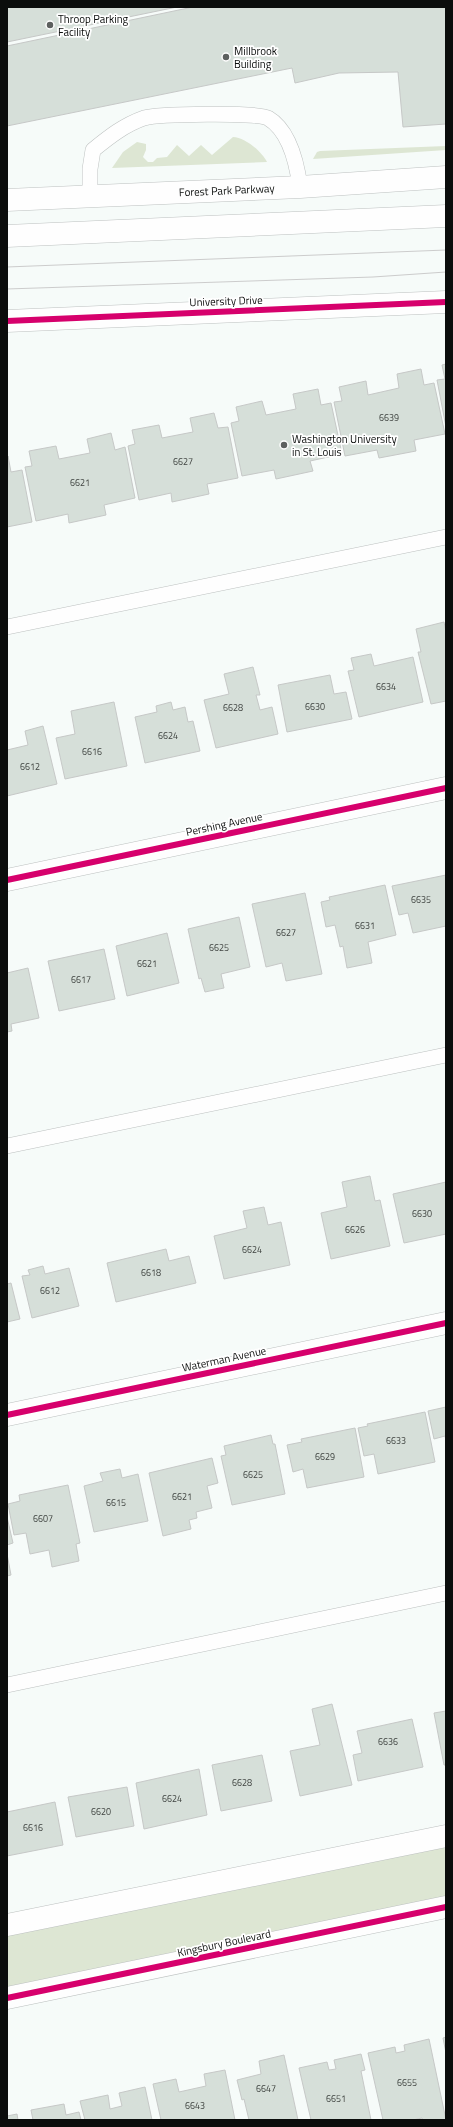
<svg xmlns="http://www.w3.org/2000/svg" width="453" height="2127" font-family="'Titillium Web',sans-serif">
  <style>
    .green { fill: #dde6d3 }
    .building { fill: #d6dfd9; stroke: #c6c8c7 }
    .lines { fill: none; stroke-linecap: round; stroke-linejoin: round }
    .service-casing { stroke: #bdc1c0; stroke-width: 16 }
    .minor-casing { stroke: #bdc1c0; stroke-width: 23 }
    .primary-casing { stroke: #bdc1c0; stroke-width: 23 }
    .service { stroke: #fefefe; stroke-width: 15 }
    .minor { stroke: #fefefe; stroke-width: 22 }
    .primary { stroke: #fefefe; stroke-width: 22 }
    .tram { stroke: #ccc; stroke-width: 1 }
    .cycleway-casing { stroke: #fff; stroke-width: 8 }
    .cycleway { stroke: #d6006c; stroke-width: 6 }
    .poi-dot { fill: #5d605f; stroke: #fff; stroke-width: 1.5 }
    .labels { text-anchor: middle; stroke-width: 3.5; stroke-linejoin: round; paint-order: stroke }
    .number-label { font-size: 9px; fill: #3e423f }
    .poi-label { font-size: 11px; fill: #0b0d0c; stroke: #fff; text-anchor: start }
    .street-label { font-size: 11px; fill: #0b0d0c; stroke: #fff }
  </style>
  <rect width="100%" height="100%" fill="#f6fbf9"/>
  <g class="green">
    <path d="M233,137C245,137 262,152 267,162L112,168L123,152L137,142L146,144V150L143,157L148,162H153L157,158L167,157L177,145L189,156L201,145L212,155Z"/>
    <path d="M446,146V150L313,159L317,152L320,151Z"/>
    <path d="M446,1836V1907L7,1998V1925Z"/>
  </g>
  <g class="building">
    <path d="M7,7H177L7,42Z"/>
    <path d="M193,7H446V124L403,127L398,72L339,73L295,83L292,68L7,126V46Z"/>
    <path d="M446,364V427L437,380L445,379L442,365Z"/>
    <path d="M421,369L424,385L434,383L445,434L414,440L416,451L379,458L377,450L345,456L334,402L342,401L339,387L366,381L368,395L399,388L397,374Z"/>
    <path d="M318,389L321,405L331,403L342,454L310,461L313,471L276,479L274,470L242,476L231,423L239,421L236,407L262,401L266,415L296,409L293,394Z"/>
    <path d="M214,413L218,428L228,427L238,478L207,484L209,494L172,502L171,493L139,500L128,446L135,444L132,430L159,425L162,438L193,432L190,418Z"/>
    <path d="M111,433L115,450L125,447L135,498L104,505L106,515L69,523L68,514L36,521L25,467L32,466L29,451L56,446L59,459L90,453L87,439Z"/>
    <path d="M8,456L11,472L22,470L32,522L7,527Z"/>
    <path d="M444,622L446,632V701L431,704L418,652H421L416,629Z"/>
    <path d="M371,654L374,666L413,657L423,702L359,717L348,671L354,670L351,658Z"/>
    <path d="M253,667L260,695H256L260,710L272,707L278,734L216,748L204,700L229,694L224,674Z"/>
    <path d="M330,675L334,694L346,692L352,719L287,732L278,685Z"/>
    <path d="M114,702L127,766L65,779L56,738L75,734L71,711Z"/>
    <path d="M171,702L173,710L185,707L188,722L193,721L200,751L145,763L135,717L157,712L156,706Z"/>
    <path d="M43,726L57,784L7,796V750L28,745L25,731Z"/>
    <path d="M446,875V926L413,933L408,913L399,915L392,886Z"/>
    <path d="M385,885L396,935L368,942L372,963L347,968L343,946L340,947L335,925L326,927L321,902L330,900L329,897Z"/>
    <path d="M305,893L322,974L286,981L282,963L266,967L252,904Z"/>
    <path d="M239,917L250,967L221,974L224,988L205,992L201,978L199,979L188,929Z"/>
    <path d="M167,933L179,983L127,996L116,946Z"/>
    <path d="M104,949L115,999L59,1011L48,961Z"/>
    <path d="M28,968L39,1018L11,1024L12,1031L7,1032V973Z"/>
    <path d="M370,1176L375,1201L380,1200L390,1246L331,1259L321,1213L347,1207L342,1182Z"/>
    <path d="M446,1182V1234L404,1243L393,1194Z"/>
    <path d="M264,1207L268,1225L281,1222L290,1265L224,1279L214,1236L247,1228L243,1211Z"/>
    <path d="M166,1249L169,1261L189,1256L196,1283L116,1302L107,1263Z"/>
    <path d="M43,1266L45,1274L69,1268L79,1306L32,1318L22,1276L30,1275L28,1270Z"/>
    <path d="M11,1283L20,1319L7,1322V1284Z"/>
    <path d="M446,1407V1441L445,1436L434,1439L428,1411Z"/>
    <path d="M425,1412L435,1462L378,1474L374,1454L364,1456L358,1428L368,1426L367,1424Z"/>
    <path d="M355,1428L364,1477L307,1488L303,1469L293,1472L287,1445L302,1442L301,1439Z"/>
    <path d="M271,1435L273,1444H275L285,1494L232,1505L221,1456L226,1455L224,1446Z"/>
    <path d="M212,1458L218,1483L207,1486L212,1508L196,1512L197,1518L189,1520L191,1529L163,1536L149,1473Z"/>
    <path d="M120,1469L122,1478L138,1474L148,1521L94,1532L84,1486L103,1481L100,1473Z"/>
    <path d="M68,1485L80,1543L76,1544L79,1561L52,1567L49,1550L30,1554L26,1533L14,1535L8,1504L20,1501L19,1495Z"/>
    <path d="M7,1517L13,1543L7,1545Z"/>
    <path d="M7,1554L11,1575L7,1576Z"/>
    <path d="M332,1704L352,1785L300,1796L290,1751L320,1745L312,1709Z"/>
    <path d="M446,1711V1765H444L434,1713Z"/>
    <path d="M412,1719L423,1767L358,1781L353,1755L362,1753L357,1731Z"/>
    <path d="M262,1755L272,1801L221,1811L212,1765Z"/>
    <path d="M199,1769L207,1815L144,1829L136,1783Z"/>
    <path d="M127,1787L134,1826L76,1837L68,1797Z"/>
    <path d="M55,1802L63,1845L7,1856V1812Z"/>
    <path d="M446,2037V2053L443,2038Z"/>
    <path d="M429,2039L446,2120H423L422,2118L413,2120H383L368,2053L395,2047L396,2053L405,2051L404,2045Z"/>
    <path d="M361,2054L365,2070L361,2071L371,2120H311L299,2068L327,2062L329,2070L336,2069L334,2060Z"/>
    <path d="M284,2055L298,2120H249L244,2099L242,2100L237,2080L261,2074L259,2061Z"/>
    <path d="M225,2070L235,2120H161L153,2084L176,2079L179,2092L206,2086L204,2074Z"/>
    <path d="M145,2087L152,2120H85L80,2101L108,2095L110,2109L122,2106L119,2093Z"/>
    <path d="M64,2104L66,2115L79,2112L81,2120H33L31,2110Z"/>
    <path d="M17,2114L18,2120H7V2116Z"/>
  </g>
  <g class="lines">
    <g class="service-casing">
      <g id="service">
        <path d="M90,197V169L93,150C109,137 124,125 144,118C158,114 257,112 268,118C290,131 297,164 300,187"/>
        <path d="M7,627L446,537"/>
        <path d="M7,1146L446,1055"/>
        <path d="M7,1685L446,1593"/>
      </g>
    </g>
    <g class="minor-casing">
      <g id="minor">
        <path d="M7,321L446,302"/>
        <path d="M7,880L446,788"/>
        <path d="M7,1415L446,1323"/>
        <path d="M7,1925L446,1836"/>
        <path d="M7,1998L446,1907"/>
      </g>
    </g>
    <g class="primary-casing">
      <g id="primary">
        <path id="s1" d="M7,200L300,187L446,177"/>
        <path d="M7,236L446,216"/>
      </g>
    </g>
    <use href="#service" class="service"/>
    <use href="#minor" class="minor"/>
    <use href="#primary" class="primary"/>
    <g class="tram">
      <path d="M7,267L446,250"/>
      <path d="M7,289L373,277L446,272"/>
    </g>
    <g class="cycleway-casing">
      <g id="cycleway">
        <path d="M7,321L446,302"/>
        <path d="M7,880L446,788"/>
        <path d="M7,1415L446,1323"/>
        <path d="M7,1998L446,1907"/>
      </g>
    </g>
    <use href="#cycleway" class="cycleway"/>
  </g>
  <g class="poi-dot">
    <circle cx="50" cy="25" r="4"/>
    <circle cx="226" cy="57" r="4"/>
    <circle cx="284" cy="445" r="4"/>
  </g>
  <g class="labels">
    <g class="number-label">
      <text x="389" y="421">6639</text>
      <text x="183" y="465">6627</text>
      <text x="80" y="486">6621</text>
      <text x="386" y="690">6634</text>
      <text x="315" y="710">6630</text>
      <text x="233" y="711">6628</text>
      <text x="168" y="739">6624</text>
      <text x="92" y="755">6616</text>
      <text x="30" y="770">6612</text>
      <text x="421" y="903">6635</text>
      <text x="365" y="929">6631</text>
      <text x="286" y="936">6627</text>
      <text x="219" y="951">6625</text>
      <text x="147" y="967">6621</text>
      <text x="81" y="983">6617</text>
      <text x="422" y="1217">6630</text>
      <text x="355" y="1233">6626</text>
      <text x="252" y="1253">6624</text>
      <text x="151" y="1276">6618</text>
      <text x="50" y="1294">6612</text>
      <text x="396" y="1444">6633</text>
      <text x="325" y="1460">6629</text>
      <text x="253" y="1478">6625</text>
      <text x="182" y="1500">6621</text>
      <text x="116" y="1506">6615</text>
      <text x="43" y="1522">6607</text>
      <text x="388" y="1745">6636</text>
      <text x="242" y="1786">6628</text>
      <text x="172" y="1802">6624</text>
      <text x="101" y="1815">6620</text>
      <text x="33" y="1831">6616</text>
      <text x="407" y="2086">6655</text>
      <text x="266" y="2092">6647</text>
      <text x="336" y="2102">6651</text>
      <text x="195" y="2109">6643</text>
    </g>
    <g class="poi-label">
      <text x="58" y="23">Throop Parking<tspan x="58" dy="13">Facility</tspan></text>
      <text x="234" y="55">Millbrook<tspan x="234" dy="13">Building</tspan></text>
      <text x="292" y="443">Washington University<tspan x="292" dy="13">in St. Louis</tspan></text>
    </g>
    <g class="street-label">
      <text dy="4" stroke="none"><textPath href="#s1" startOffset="220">Forest Park Parkway</textPath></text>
      <text transform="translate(226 301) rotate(-2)" y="4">University Drive</text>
      <text transform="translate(224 824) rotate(-12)" y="4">Pershing Avenue</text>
      <text transform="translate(224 1359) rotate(-12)" y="4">Waterman Avenue</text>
      <text transform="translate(224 1943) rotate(-12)" y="4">Kingsbury Boulevard</text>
    </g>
  </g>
  <rect width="453" height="2127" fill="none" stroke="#0b0d0c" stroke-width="16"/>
</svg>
